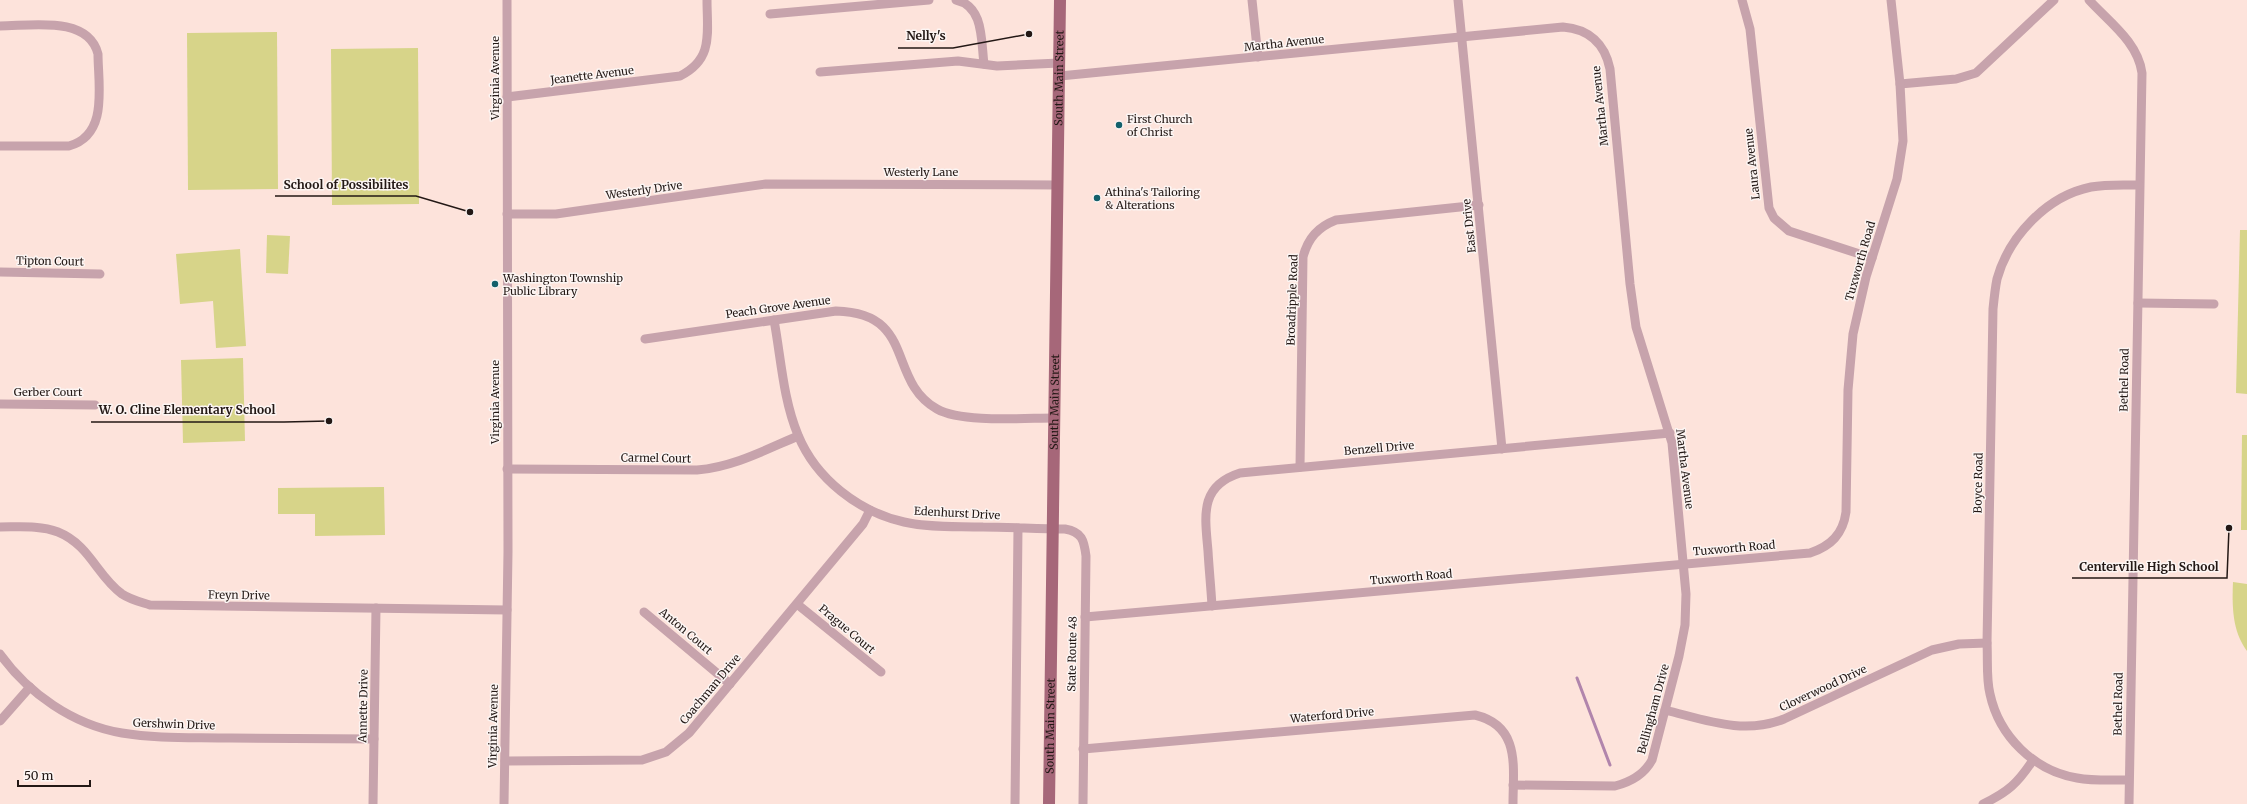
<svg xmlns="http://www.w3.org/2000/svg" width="2247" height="804" font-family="Merriweather,serif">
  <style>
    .green { fill: #d7d489 }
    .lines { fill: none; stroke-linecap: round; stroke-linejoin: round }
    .stream { stroke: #b185ac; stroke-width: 3 }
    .minor { stroke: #c7a3ac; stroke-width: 9 }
    .major { stroke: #a66779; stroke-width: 12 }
    .poi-dot { fill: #13606b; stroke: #fcf5f3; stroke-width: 1.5 }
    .labels { text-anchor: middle; stroke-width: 3; stroke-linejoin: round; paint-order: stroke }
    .street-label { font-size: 11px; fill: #231815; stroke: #fcf5f3 }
    .poi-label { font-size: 11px; fill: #231815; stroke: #fcf5f3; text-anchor: start }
    .leader { fill: none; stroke: #231815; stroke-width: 1.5 }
    .callout-dot { fill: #231815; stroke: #fcf5f3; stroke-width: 1.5 }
    .callout-label { font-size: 12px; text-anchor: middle; font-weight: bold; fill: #231815; stroke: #fcf5f3; stroke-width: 3; stroke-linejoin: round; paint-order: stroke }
  </style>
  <rect width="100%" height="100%" fill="#fde3db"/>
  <g class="green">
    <path d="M277,32L278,189L188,190L187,33Z"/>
    <path d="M418,48L419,204L332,205L331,49Z"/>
    <path d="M2240,230H2247V394L2236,393Z"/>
    <path d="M267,235L290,236L288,274L266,273Z"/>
    <path d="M240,249L246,346L216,348L213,301L180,304L176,254Z"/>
    <path d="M243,358L245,441L183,443L181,360Z"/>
    <path d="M2242,435H2247V530H2241Z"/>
    <path d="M384,487L385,535L315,536V514H278V488Z"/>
    <path d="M2233,582L2247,584V651C2232,631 2232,606 2233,582Z"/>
  </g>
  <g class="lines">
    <path class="stream" d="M1577,678L1610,765"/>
    <g class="minor">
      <path d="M956,0C984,6 981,41 984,64"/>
      <path d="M1252,0L1258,57"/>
      <path d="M1458,0L1502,449"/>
      <path d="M1742,0L1750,29L1769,208L1774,218L1789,231L1872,258"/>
      <path d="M2089,0C2109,22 2138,42 2142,73L2129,804"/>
      <path d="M770,14L929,0"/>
      <path d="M0,26C31,26 88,15 98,54C98,85 109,135 69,146H0"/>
      <path d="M820,72L958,61L997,66L1059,63"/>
      <path d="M1060,76L1563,27C1589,29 1605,44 1610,69L1630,284L1636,327L1672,443L1686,594L1685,625L1679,656L1652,760C1644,775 1631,782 1615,786L1513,785"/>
      <path d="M1900,84L1956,79L1976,73L2054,0"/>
      <path d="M507,97L680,76C714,59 707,33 707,0"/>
      <path d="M507,214H556L766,184L1058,185"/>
      <path d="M0,272L100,274"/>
      <path d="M2138,303L2214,304"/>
      <path d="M774,320C781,358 783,399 798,435C816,479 859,512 904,522C930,528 957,526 983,527C1010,527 1038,529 1065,529C1082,532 1084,540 1086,556L1083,804"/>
      <path d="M645,339L836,311C917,313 886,380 937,409C962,423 1024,418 1054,418"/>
      <path d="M0,404L95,405"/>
      <path d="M1300,467L1303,257C1308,238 1318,227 1336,220L1479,205"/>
      <path d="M507,469L697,470C733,467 765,450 798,436"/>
      <path d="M0,527C19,527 40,525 58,532C90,545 97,576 122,594C131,600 141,602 150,605L507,610"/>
      <path d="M797,604L881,672"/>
      <path d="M1212,606C1211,588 1209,569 1208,551C1205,516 1199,486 1240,473L1670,433"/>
      <path d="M644,612L730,684"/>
      <path d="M1085,617L1810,553C1831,546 1843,534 1846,512L1848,390L1853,334L1866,277L1897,179L1903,141L1900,84L1891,0"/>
      <path d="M0,654C28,693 73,725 122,733C158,739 195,737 231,738C279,738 327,739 374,739"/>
      <path d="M1665,710C1706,720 1743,735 1784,719L1932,650L1959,644L1987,643"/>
      <path d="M0,721L30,687"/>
      <path d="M1083,749L1475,715C1521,726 1513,767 1513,804"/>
      <path d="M505,761L642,760L666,752L689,733L863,524L870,510"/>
      <path d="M2128,780C2111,780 2093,781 2077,778C2034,771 1999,736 1990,694C1986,678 1988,660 1987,643L1993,309C1994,299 1995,289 1997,279C2009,236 2047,196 2091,187C2107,184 2123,185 2139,185"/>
      <path d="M373,804L376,608"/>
      <path d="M504,804L508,552L507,0"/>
      <path d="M1015,804L1018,528"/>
      <path d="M1983,804C2008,792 2018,783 2033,760"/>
    </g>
    <path class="major" id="s1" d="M1049,804L1060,0"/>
  </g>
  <g class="poi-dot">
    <circle cx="1119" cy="125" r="4"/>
    <circle cx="1097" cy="198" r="4"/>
    <circle cx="495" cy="284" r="4"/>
  </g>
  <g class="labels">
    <g class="street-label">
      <text transform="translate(1284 43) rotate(-6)" y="4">Martha Avenue</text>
      <text transform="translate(592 75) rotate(-7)" y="4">Jeanette Avenue</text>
      <text transform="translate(495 78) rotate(-90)" y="4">Virginia Avenue</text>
      <text dy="4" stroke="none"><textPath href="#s1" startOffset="726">South Main Street</textPath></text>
      <text transform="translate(1600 106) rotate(-96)" y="4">Martha Avenue</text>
      <text transform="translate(1752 164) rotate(-96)" y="4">Laura Avenue</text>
      <text x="921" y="176">Westerly Lane</text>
      <text transform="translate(644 190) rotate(-8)" y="4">Westerly Drive</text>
      <text transform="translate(1469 226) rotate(-96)" y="4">East Drive</text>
      <text transform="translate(50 261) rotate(1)" y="4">Tipton Court</text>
      <text transform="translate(1860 261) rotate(-74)" y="4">Tuxworth Road</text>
      <text transform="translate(1292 300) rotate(-88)" y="4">Broadripple Road</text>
      <text transform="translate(778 307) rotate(-8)" y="4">Peach Grove Avenue</text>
      <text transform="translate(2124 380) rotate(-89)" y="4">Bethel Road</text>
      <text x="48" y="396">Gerber Court</text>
      <text transform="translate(495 402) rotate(-90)" y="4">Virginia Avenue</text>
      <text dy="4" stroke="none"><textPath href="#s1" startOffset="402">South Main Street</textPath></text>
      <text transform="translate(1379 448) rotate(-5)" y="4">Benzell Drive</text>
      <text transform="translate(656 458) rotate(1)" y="4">Carmel Court</text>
      <text transform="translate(1685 469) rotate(83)" y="4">Martha Avenue</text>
      <text transform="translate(1978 483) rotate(-89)" y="4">Boyce Road</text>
      <text transform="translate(957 513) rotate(3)" y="4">Edenhurst Drive</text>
      <text transform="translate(1734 548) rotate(-5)" y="4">Tuxworth Road</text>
      <text transform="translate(1411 577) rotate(-5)" y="4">Tuxworth Road</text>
      <text transform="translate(239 595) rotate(1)" y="4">Freyn Drive</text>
      <text transform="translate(847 629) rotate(40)" y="4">Prague Court</text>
      <text transform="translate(686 631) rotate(40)" y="4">Anton Court</text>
      <text transform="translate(1072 654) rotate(-89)" y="4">State Route 48</text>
      <text transform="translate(1823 688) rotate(-25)" y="4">Cloverwood Drive</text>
      <text transform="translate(710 689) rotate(-50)" y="4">Coachman Drive</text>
      <text transform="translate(2118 704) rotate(-89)" y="4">Bethel Road</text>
      <text transform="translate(363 706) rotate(-89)" y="4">Annette Drive</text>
      <text transform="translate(1653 709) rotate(-75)" y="4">Bellingham Drive</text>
      <text transform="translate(1332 715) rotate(-5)" y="4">Waterford Drive</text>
      <text transform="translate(174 724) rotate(2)" y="4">Gershwin Drive</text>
      <text transform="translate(493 726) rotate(-89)" y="4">Virginia Avenue</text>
      <text dy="4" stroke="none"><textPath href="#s1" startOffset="78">South Main Street</textPath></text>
    </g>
    <g class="poi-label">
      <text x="1127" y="123">First Church<tspan x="1127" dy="13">of Christ</tspan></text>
      <text x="1105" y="196">Athina's Tailoring<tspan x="1105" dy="13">&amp; Alterations</tspan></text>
      <text x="503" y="282">Washington Township<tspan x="503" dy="13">Public Library</tspan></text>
    </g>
  </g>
  <path class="leader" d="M1029 34L953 48H898M470 212L416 196H275M329 421L284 422H91M2229 528L2227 578H2072"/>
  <g class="callout-dot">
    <circle cx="1029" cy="34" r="4"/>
    <circle cx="470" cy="212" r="4"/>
    <circle cx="329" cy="421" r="4"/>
    <circle cx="2229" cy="528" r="4"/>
  </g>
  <g class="callout-label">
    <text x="926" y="40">Nelly's</text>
    <text x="346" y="189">School of Possibilites</text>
    <text x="187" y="414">W. O. Cline Elementary School</text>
    <text x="2149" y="571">Centerville High School</text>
  </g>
  <path d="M18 780v6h72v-6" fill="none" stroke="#231815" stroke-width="2"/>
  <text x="24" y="780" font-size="12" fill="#231815" stroke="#fcf5f3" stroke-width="3" paint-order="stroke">50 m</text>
</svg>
